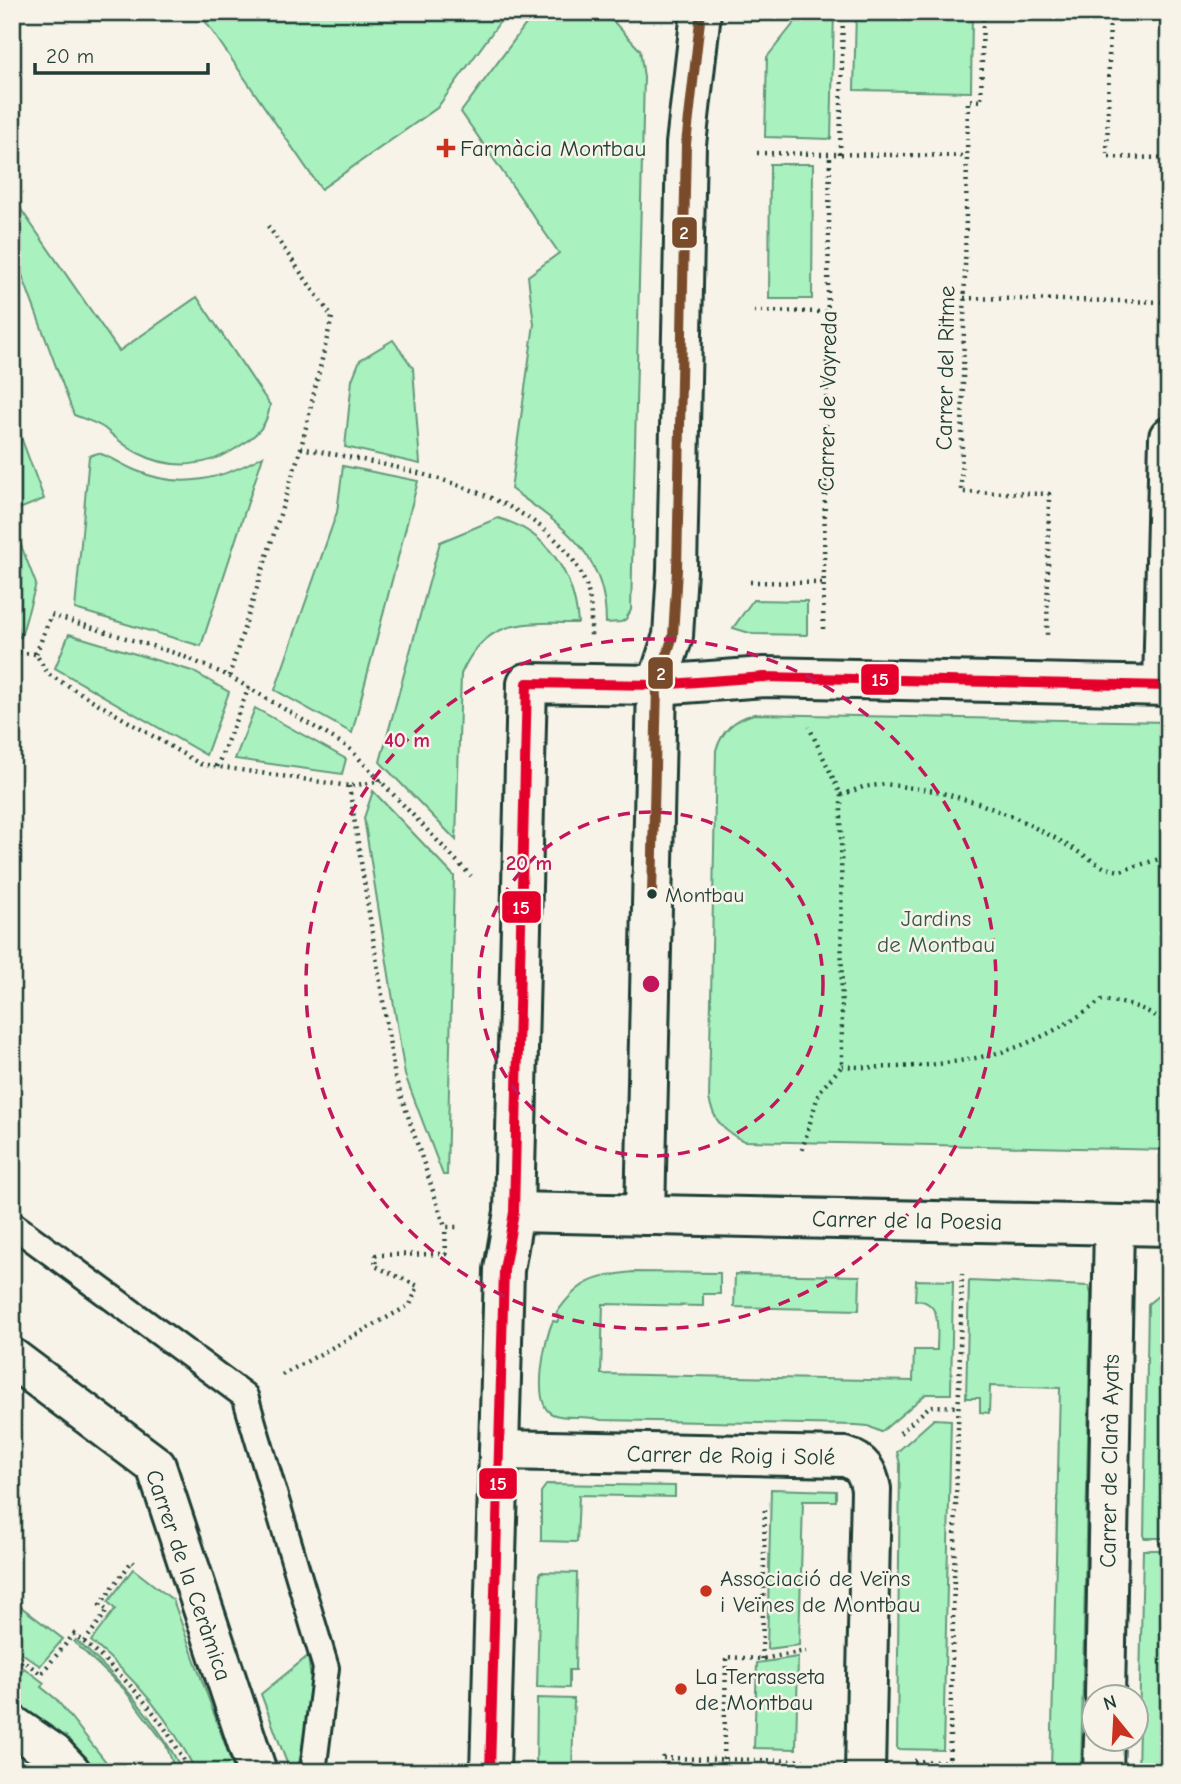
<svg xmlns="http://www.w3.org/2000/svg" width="1181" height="1784" font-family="'Comic Neue',sans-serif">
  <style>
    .green { fill: #a9f2bf; stroke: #64987a; stroke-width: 2 }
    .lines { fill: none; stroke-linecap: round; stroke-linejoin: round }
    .lane-casing { stroke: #1f3d34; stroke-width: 30 }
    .street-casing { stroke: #1f3d34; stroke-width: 44 }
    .path { stroke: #1f3d34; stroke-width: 4.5; stroke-dasharray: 2 5; stroke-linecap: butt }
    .lane { stroke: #f7f3e8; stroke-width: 24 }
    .street { stroke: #f7f3e8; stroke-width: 38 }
    .bus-1-casing { stroke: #f7f3e8; stroke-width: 16 }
    .bus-2-casing { stroke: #f7f3e8; stroke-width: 16 }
    .bus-1 { stroke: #7a4b2a; stroke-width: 10 }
    .bus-2 { stroke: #e4002b; stroke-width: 10 }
    .ring { fill: none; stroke: #c2185b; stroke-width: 3.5; stroke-dasharray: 12 9 }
    .poi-dot { fill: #c8321e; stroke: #f7f3e8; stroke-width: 2.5 }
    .bus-dot { fill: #1f3d34; stroke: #f7f3e8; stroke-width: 2.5 }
    .labels { text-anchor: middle; stroke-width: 5; stroke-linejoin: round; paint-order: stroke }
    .bus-label { font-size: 21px; fill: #1f3d34; stroke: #f7f3e8; text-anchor: start }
    .poi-label { font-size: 23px; fill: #1f3d34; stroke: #f7f3e8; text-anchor: start }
    .street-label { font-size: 23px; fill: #1f3d34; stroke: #f7f3e8 }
    .park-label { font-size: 23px; fill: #345849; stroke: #f7f3e8 }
    .centre { fill: #c2185b; stroke: #f7f3e8; stroke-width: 3.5 }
    .ring-label { font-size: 21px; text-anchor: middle; font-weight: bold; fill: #c2185b; stroke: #f7f3e8; stroke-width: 5; stroke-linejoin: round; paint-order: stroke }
    .line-badge { stroke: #f7f3e8; stroke-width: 2.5 }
    .badge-label { font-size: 19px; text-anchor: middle; font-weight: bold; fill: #fff }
  </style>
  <rect width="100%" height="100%" fill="#f7f3e8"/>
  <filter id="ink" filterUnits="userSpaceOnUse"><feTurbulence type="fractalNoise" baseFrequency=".0143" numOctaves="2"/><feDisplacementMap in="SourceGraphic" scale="14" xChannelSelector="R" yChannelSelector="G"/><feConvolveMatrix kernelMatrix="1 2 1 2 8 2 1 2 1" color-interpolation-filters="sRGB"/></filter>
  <g filter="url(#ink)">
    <g class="green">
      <path d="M199,12H507L437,108L321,189Z"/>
      <path d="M535,12H589L614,22L640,50L644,77L631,610L626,619L621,622L606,623C606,552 563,527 511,489L534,324L528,276L559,253L461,112Z"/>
      <path d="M803,12H834L831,139L765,137L767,57Z"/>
      <path d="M856,12H972L971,92L854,90Z"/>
      <path d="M770,164H813L812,299H769Z"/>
      <path d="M20,208L119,351L197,297L270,405C267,426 258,434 240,446C209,467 172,471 138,453C125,447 115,437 104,428C95,422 84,419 74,415L12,248V214Z"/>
      <path d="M393,340L413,368L420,464L345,447L352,380L360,360Z"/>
      <path d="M12,413L44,499L12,512Z"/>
      <path d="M98,453C112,457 124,466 137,471C182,490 222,479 263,456L201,646L75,609L89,456Z"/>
      <path d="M343,466L418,481L352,733L275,690L337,512Z"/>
      <path d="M498,518C548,532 574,574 578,623C525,623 486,617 461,674L456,840L380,762L440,542Z"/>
      <path d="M12,522L36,584L21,637L12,636Z"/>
      <path d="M753,600L807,601V635L753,634L733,628Z"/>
      <path d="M69,634L192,671L229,692L206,755L55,668Z"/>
      <path d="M255,708L346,759L342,774L235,759Z"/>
      <path d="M754,714L1169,722V1150L744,1141C724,1132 714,1121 709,1099L716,750C723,730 733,720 754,714Z"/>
      <path d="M373,791L454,876L447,1175H443L405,1075L364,818Z"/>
      <path d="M633,1272L720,1273V1294H703V1306L603,1304L601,1374L913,1381L914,1350H937C937,1330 943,1301 915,1300L916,1280L953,1281L951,1394H926L881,1432L868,1426L856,1425L601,1420C585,1414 565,1420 552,1414C531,1404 545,1337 553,1321L557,1322L560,1316L556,1314C579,1280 594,1277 633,1272Z"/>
      <path d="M735,1274L860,1276L859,1310L734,1307Z"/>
      <path d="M969,1281L1089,1286L1091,1294L1081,1772H1051L1060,1388L990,1386L989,1413L980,1412V1398H966Z"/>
      <path d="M1169,1287V1538H1144L1148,1304Z"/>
      <path d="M934,1419L951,1420L943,1750L897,1749L900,1464L897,1452Z"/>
      <path d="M547,1484L675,1486V1497L579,1495L577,1542L541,1541V1492Z"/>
      <path d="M771,1489L836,1491V1501H803L799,1645L767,1649Z"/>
      <path d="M1143,1550H1169V1772H1138Z"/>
      <path d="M133,1569L173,1600L235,1772H196C171,1719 135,1679 91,1641L115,1609L108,1602Z"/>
      <path d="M540,1572L577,1573L575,1670H569V1688L537,1687Z"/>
      <path d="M12,1600L63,1639L40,1666L22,1653L12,1665Z"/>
      <path d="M76,1640C121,1681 155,1717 183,1772H176L166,1745L123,1688L74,1642Z"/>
      <path d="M308,1656L313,1696L299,1763L293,1767L287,1763L261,1694Z"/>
      <path d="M798,1657L796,1749L754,1748L757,1663Z"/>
      <path d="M24,1668L44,1683L41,1687L56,1699L114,1772H89L12,1711V1682Z"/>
      <path d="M537,1698L574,1699L572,1772H536Z"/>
    </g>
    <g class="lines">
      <g class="lane-casing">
        <path id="lane" d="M12,1224L245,1396L326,1668L313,1772"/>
      </g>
      <g class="street-casing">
        <g id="street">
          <path d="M1163,686L1169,437"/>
          <path d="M514,1212L1169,1226"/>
          <path d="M645,1215L657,685L673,636L677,570L686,144L701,12"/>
          <path d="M12,1358L156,1466L257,1772"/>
          <path d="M500,1450L845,1457C862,1462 868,1472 871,1489L865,1772"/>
          <path d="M1105,1696L1114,1225"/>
          <path d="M12,1725L54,1754L71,1772"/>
          <path d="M490,1772L504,1270L514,1212L527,683L657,685L764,677L1169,686"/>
          <path d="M1103,1772L1104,1738"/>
        </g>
      </g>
      <g class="path">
        <path d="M983,12L981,101L968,100L961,492L1049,494L1047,635"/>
        <path d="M1110,12L1107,157L1169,158"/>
        <path d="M757,153L967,156"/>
        <path d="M840,154L843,12"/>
        <path d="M964,298L1169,302"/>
        <path d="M754,311L828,312"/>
        <path d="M301,448C388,465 543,488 583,578C592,596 591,616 591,636"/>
        <path d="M750,582L824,583"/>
        <path d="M823,629L830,154"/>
        <path d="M12,652L36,654L48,674L200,764L349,786L382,781"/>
        <path d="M36,654L51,615L178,654L229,676L348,747L471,876"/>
        <path d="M229,676L301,448L332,317L268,226"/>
        <path d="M217,767L249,687"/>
        <path d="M349,786L395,1077L445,1227H461"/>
        <path d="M841,795L863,787L885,784L935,791L978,803L1016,818L1057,839L1105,868L1120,871L1169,856"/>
        <path d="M842,1066C896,1070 965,1065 1017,1047C1047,1036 1076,1019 1102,1000C1130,1003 1145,1008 1169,1024"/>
        <path d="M802,1150L819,1092L842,1066L841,795L809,727"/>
        <path d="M282,1375L410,1305L418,1286L375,1266L376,1255L446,1254L445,1227"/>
        <path d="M900,1433L930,1406L959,1407"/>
        <path d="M1158,1543H1169"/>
        <path d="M84,1642C127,1679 166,1719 189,1772"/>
        <path d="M762,1659L765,1506"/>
        <path d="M12,1673L22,1660L41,1674L74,1634L84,1642L108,1610L100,1605L132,1561L134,1563"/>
        <path d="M724,1759L726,1657L762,1659L806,1651"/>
        <path d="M914,1761L950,1762"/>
        <path d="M662,1772L663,1758L804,1761"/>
        <path d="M949,1772L962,1274"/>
      </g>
      <use href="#lane" class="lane"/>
      <use href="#street" class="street"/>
      <g class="bus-1-casing">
        <path id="bus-1" d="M652,894L657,685L673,636L677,570L686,144L701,12"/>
      </g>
      <g class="bus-2-casing">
        <path id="bus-2" d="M490,1772L504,1270L514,1212L527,683L657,685L764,677L1169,686"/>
      </g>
      <use href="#bus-1" class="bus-1"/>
      <use href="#bus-2" class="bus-2"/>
    </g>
  </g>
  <g class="ring">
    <circle cx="651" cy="984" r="172"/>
    <circle cx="651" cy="984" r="345"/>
  </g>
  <g class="poi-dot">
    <path d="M442.5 137.5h7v7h7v7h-7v7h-7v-7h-7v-7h7z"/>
    <circle cx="706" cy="1591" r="7"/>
    <circle cx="681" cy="1689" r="7"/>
  </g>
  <circle class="bus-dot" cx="652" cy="894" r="6"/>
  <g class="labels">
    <g class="bus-label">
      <text x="665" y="902">Montbau</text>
    </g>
    <g class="poi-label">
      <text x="460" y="156">Farmàcia Montbau</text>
      <text x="720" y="1586">Associació de Veïns<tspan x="720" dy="26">i Veïnes de Montbau</tspan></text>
      <text x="695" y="1684">La Terrasseta<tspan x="695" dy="26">de Montbau</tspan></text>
    </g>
    <g class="street-label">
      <text transform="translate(945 368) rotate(-89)" y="8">Carrer del Ritme</text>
      <text transform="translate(827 401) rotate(-89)" y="8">Carrer de Vayreda</text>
      <text transform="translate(907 1220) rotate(1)" y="8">Carrer de la Poesia</text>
      <text transform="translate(731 1455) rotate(1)" y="8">Carrer de Roig i Solé</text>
      <text transform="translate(1109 1461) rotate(-89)" y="8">Carrer de Clarà Ayats</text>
      <text transform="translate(189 1575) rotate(71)" y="8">Carrer de la Ceràmica</text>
    </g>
    <g class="park-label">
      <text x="936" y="926">Jardins<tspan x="936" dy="26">de Montbau</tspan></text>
    </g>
  </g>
  <circle cx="651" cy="984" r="10" class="centre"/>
  <g class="ring-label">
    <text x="407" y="747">40 m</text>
    <text x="529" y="870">20 m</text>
  </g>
  <g class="line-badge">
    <rect x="671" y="216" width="27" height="33" rx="7" fill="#7a4b2a"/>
    <rect x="647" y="656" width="27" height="34" rx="7" fill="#7a4b2a"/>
    <rect x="860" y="663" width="40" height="33" rx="7" fill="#e4002b"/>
    <rect x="501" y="890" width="41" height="34" rx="7" fill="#e4002b"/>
    <rect x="478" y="1467" width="40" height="33" rx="7" fill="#e4002b"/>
  </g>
  <g class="badge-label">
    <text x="684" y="239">2</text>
    <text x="661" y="680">2</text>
    <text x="880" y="686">15</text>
    <text x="521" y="914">15</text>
    <text x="498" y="1490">15</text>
  </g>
  <rect width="1181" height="1784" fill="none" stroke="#f7f3e8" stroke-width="42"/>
  <rect x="21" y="21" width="1139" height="1742" fill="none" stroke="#1f3d34" stroke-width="2.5" filter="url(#ink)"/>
  <g transform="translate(1115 1718) rotate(342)"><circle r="33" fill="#f7f3e8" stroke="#a1aaa0" stroke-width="2"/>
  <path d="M0-5L12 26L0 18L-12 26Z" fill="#c8321e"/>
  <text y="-10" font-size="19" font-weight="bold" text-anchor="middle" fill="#1f3d34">N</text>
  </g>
  <path d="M35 63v10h173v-10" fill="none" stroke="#1f3d34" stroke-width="3.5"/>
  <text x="46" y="63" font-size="21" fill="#1f3d34" stroke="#f7f3e8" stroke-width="5" paint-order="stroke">20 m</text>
</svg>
